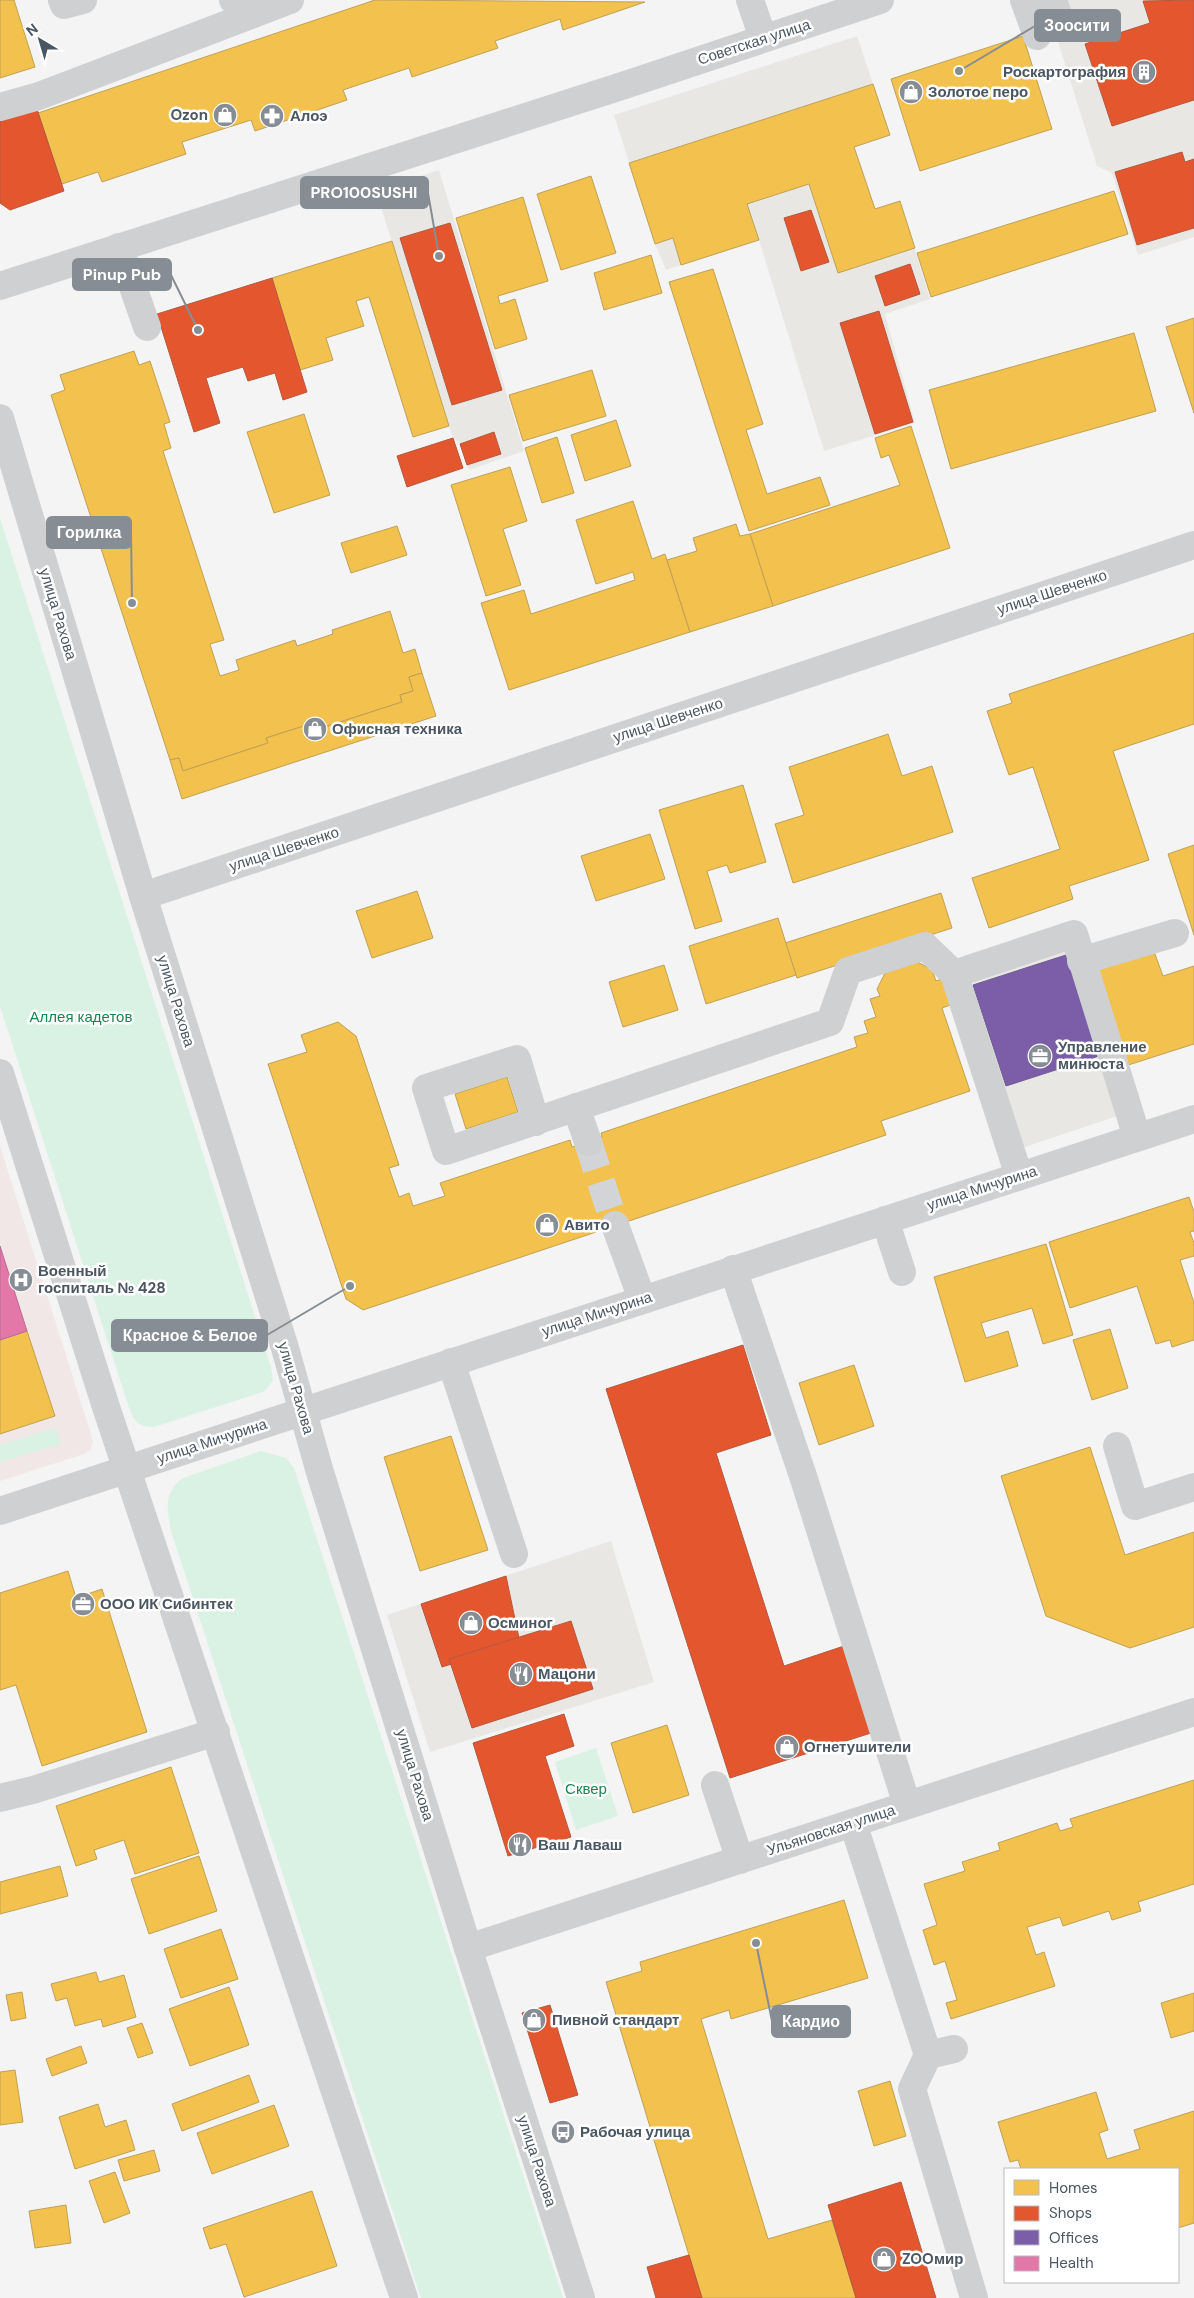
<svg xmlns="http://www.w3.org/2000/svg" width="1194" height="2298" font-family="'DM Sans',sans-serif">
  <style>
    .commercial { fill: #e8e7e3 }
    .medical { fill: #f1e7e6 }
    .green { fill: #d9f2e3 }
    .homes { fill: #f2c14e; stroke: #c0a154 }
    .shops { fill: #e4572e; stroke: #b6573d }
    .offices { fill: #7b5ea7; stroke: #6c5c92 }
    .health { fill: #e377a8; stroke: #b56d93 }
    .lines { fill: none; stroke-linecap: round; stroke-linejoin: round }
    .minor-tunnel { stroke: #d2d4d7; stroke-width: 28; stroke-dasharray: 28 14; stroke-linecap: butt }
    .minor { stroke: #ced0d2; stroke-width: 28 }
    .labels { text-anchor: middle; stroke-width: 5; stroke-linejoin: round; paint-order: stroke }
    .street-label { font-size: 15px; fill: #4a5661; stroke: #fff }
    .poi-label { font-size: 15px; font-weight: bold; fill: #4a5661; stroke: #fff; text-anchor: start }
    .park-label { font-size: 15px; fill: #17864f; stroke: #fff }
    .leader { fill: none; stroke: #868d94; stroke-width: 2 }
    .callout-dot { fill: #868d94; stroke: #fff; stroke-width: 2 }
    .callout { fill: #868d94; stroke: #868d94; stroke-width: 2 }
    .callout-label { font-size: 16px; text-anchor: middle; font-weight: bold; fill: #fff }
  </style>
  <rect width="100%" height="100%" fill="#f4f4f4"/>
  <g class="commercial">
    <path d="M1045,0H1194V237L1138,255L1112,173L1097,166Z"/>
    <path d="M857,36L890,135L855,147L875,208L900,201L930,299L885,314L915,423L824,451L759,240L666,270L655,244L614,115Z"/>
    <path d="M439,170L524,451L469,470L460,444L453,438L449,426L376,191Z"/>
    <path d="M1066,924L1126,1113L1013,1151L956,960Z"/>
    <path d="M611,1541L654,1682L430,1752L387,1615Z"/>
  </g>
  <path class="medical" d="M0,1146L93,1441L91,1449L84,1454L0,1481Z"/>
  <g class="green">
    <path d="M0,518L271,1367L273,1380L265,1391L154,1427C140,1427 135,1423 130,1411L0,1006Z"/>
    <path d="M56,1428L61,1444L0,1462V1445Z"/>
    <path d="M261,1451L286,1458L294,1468L563,2298H421L171,1531C167,1509 163,1493 183,1478Z"/>
    <path d="M596,1748L618,1816L576,1830L555,1762Z"/>
  </g>
  <g class="homes">
    <path d="M0,0H14L35,67L0,78Z"/>
    <path d="M375,0L645,2L563,30L560,19L495,41L498,48L412,77L409,68L343,90L347,100L255,131L251,120L182,142L186,154L102,182L98,172L62,184L38,113Z"/>
    <path d="M1023,36L1052,129L920,171L891,79Z"/>
    <path d="M873,84L890,135L854,147L875,209L900,201L915,248L838,273L809,184L747,204L759,240L681,265L673,238L655,244L629,163Z"/>
    <path d="M591,176L616,253L561,270L537,194Z"/>
    <path d="M1114,191L1128,234L931,297L917,253Z"/>
    <path d="M523,197L548,281L498,296L500,304L515,299L527,339L495,349L456,218Z"/>
    <path d="M392,241L449,426L413,437L369,297L356,301L364,326L326,338L333,360L300,370L272,278Z"/>
    <path d="M651,255L662,293L604,310L594,273Z"/>
    <path d="M713,269L763,424L746,430L767,494L820,477L830,505L749,531L669,282Z"/>
    <path d="M1194,318V413L1166,327Z"/>
    <path d="M1134,333L1156,411L951,469L929,390Z"/>
    <path d="M134,351L139,365L150,361L170,422L164,424L171,448L163,451L224,640L210,644L220,676L239,670L236,660L295,640L297,646L333,634L332,630L390,611L403,653L415,649L422,673L409,677L413,691L400,695L402,702L309,732L307,725L266,738L268,743L183,771L179,758L170,760L51,395L65,390L60,375Z"/>
    <path d="M592,370L606,416L523,441L509,395Z"/>
    <path d="M304,414L330,495L274,513L247,432Z"/>
    <path d="M616,420L631,466L585,481L571,435Z"/>
    <path d="M911,426L950,548L773,606L750,534L900,485L889,455L881,458L875,438Z"/>
    <path d="M557,437L574,493L542,503L525,448Z"/>
    <path d="M510,467L527,521L503,529L521,585L486,596L451,485Z"/>
    <path d="M633,501L652,559L665,554L690,632L509,690L481,603L524,590L531,614L635,580L633,572L596,584L576,520Z"/>
    <path d="M736,524L740,536L750,534L773,606L690,632L667,560L697,551L693,538Z"/>
    <path d="M397,526L407,555L351,573L341,543Z"/>
    <path d="M1194,633V724L1113,751L1149,860L1069,886L1073,899L989,928L972,878L1060,849L1033,767L1009,775L987,711L1012,703L1009,694Z"/>
    <path d="M422,673L436,716L182,799L170,760L179,758L183,771L268,743L266,738L307,725L309,732L402,702L400,695L413,691L409,677Z"/>
    <path d="M888,734L902,776L932,766L953,832L793,883L775,824L804,815L789,767Z"/>
    <path d="M743,785L766,862L730,873L727,865L707,871L722,921L695,929L659,810Z"/>
    <path d="M650,834L665,879L596,901L581,856Z"/>
    <path d="M1194,845V935L1168,854Z"/>
    <path d="M417,891L433,938L372,958L356,911Z"/>
    <path d="M941,893L952,928L797,978L785,943Z"/>
    <path d="M778,918L796,975L706,1004L689,946Z"/>
    <path d="M1152,946L1163,976L1194,966V1044L1122,1067L1089,966Z"/>
    <path d="M918,962L932,970L936,981L944,978L953,1004L942,1008L970,1091L881,1121L886,1135L363,1310L346,1299L268,1064L307,1052L301,1035L338,1022L356,1036L399,1165L389,1168L399,1197L409,1193L413,1206L445,1196L440,1183L570,1140L572,1147L588,1142L602,1137L601,1133L857,1047L854,1037L868,1033L864,1021L876,1017L870,999L880,996L877,989L885,973Z"/>
    <path d="M664,965L678,1010L623,1027L609,982Z"/>
    <path d="M507,1077L518,1112L466,1129L455,1094Z"/>
    <path d="M1189,1197L1194,1212V1231L1190,1232L1194,1243V1256L1180,1260L1194,1303V1340L1172,1347L1170,1340L1156,1344L1137,1286L1070,1308L1049,1242Z"/>
    <path d="M1046,1244L1073,1335L1043,1344L1032,1308L981,1323L986,1338L1008,1331L1018,1366L965,1382L934,1277Z"/>
    <path d="M1110,1329L1128,1388L1092,1400L1073,1340Z"/>
    <path d="M27,1331L55,1416L0,1434V1340Z"/>
    <path d="M854,1365L874,1426L819,1445L799,1383Z"/>
    <path d="M451,1436L488,1550L420,1571L384,1457Z"/>
    <path d="M1090,1447L1125,1555L1194,1532V1627L1130,1648L1046,1616L1001,1476Z"/>
    <path d="M68,1571L76,1598L102,1589L147,1732L42,1766L16,1685L0,1690V1593Z"/>
    <path d="M667,1725L689,1795L633,1813L611,1743Z"/>
    <path d="M171,1767L199,1853L135,1874L124,1840L94,1850L97,1859L76,1866L56,1806Z"/>
    <path d="M1194,1780V1884L1138,1902L1141,1911L1112,1920L1109,1911L1063,1926L1060,1917L1027,1927L1036,1955L1044,1952L1055,1986L951,2019L946,2003L957,2000L945,1961L934,1965L923,1930L937,1925L924,1884L965,1871L962,1862L1000,1850L998,1843L1057,1823L1060,1831L1073,1827L1070,1819Z"/>
    <path d="M199,1856L217,1911L149,1934L131,1879Z"/>
    <path d="M60,1866L68,1896L0,1914V1882Z"/>
    <path d="M844,1900L868,1978L731,2019L729,2010L701,2019L768,2239L832,2220L856,2298H702L606,1982L642,1971L640,1962Z"/>
    <path d="M221,1929L238,1979L181,1998L164,1949Z"/>
    <path d="M96,1972L99,1982L124,1975L136,2017L103,2027L101,2019L75,2026L67,1998L56,2001L51,1984Z"/>
    <path d="M229,1987L249,2045L190,2066L169,2009Z"/>
    <path d="M22,1992L26,2018L11,2021L6,1995Z"/>
    <path d="M1194,1993V2031L1171,2038L1161,2003Z"/>
    <path d="M142,2023L153,2053L138,2058L127,2028Z"/>
    <path d="M81,2046L87,2063L52,2076L46,2059Z"/>
    <path d="M15,2070L23,2122L0,2125V2072Z"/>
    <path d="M249,2075L259,2102L182,2131L172,2104Z"/>
    <path d="M890,2081L906,2136L874,2146L858,2091Z"/>
    <path d="M1096,2092L1108,2130L1099,2133L1107,2159L1140,2149L1134,2130L1194,2111V2223L1178,2228V2169H1021L1018,2160L1010,2162L998,2122Z"/>
    <path d="M98,2104L105,2127L126,2120L135,2150L75,2169L59,2117Z"/>
    <path d="M274,2105L289,2146L212,2174L197,2133Z"/>
    <path d="M154,2150L160,2171L124,2181L118,2160Z"/>
    <path d="M115,2172L130,2213L104,2223L89,2181Z"/>
    <path d="M312,2191L337,2266L244,2297L226,2244L210,2249L203,2228Z"/>
    <path d="M66,2205L71,2243L35,2248L29,2211Z"/>
  </g>
  <g class="shops">
    <path d="M1194,0V100L1112,126L1085,44L1150,23L1143,1Z"/>
    <path d="M34,100L64,191L10,210L0,203V112Z"/>
    <path d="M1182,152L1185,162L1194,159V228L1137,245L1115,172Z"/>
    <path d="M811,210L829,262L801,271L784,218Z"/>
    <path d="M450,223L502,390L452,405L400,238Z"/>
    <path d="M910,264L920,294L885,306L875,276Z"/>
    <path d="M272,278L307,392L283,400L275,373L248,381L243,367L206,378L220,423L194,432L157,314Z"/>
    <path d="M879,311L913,422L875,434L840,323Z"/>
    <path d="M494,432L501,454L467,465L460,444Z"/>
    <path d="M453,438L463,468L407,487L397,456Z"/>
    <path d="M743,1345L771,1435L716,1453L784,1666L844,1646L871,1733L730,1778L606,1389Z"/>
    <path d="M506,1576L520,1643L442,1667L421,1604Z"/>
    <path d="M571,1621L593,1689L472,1728L449,1659Z"/>
    <path d="M564,1714L574,1746L545,1756L571,1837L508,1856L473,1743Z"/>
    <path d="M550,2005L578,2095L550,2103L522,2013Z"/>
    <path d="M901,2182L936,2298H856L828,2205Z"/>
    <path d="M689,2255L702,2298H656L647,2267Z"/>
  </g>
  <path class="offices" d="M1069,954L1102,1055L1006,1086L973,985Z"/>
  <path class="health" d="M0,1246L27,1331L0,1340Z"/>
  <g class="lines">
    <path class="minor-tunnel" d="M588,1142L615,1225"/>
    <g class="minor">
      <path d="M62,0L64,5L83,0"/>
      <path d="M233,0L251,15L290,0"/>
      <path d="M750,0L763,38"/>
      <path d="M1024,0L1037,36"/>
      <path d="M1053,0L1062,27"/>
      <path d="M0,107L39,96L251,15"/>
      <path d="M119,247L147,327"/>
      <path d="M0,286L628,84L880,0"/>
      <path d="M0,418L143,896L285,1348L319,1469L468,1948L581,2298"/>
      <path d="M143,896L1194,545"/>
      <path d="M1081,961L1175,933"/>
      <path d="M954,974L1074,934L1137,1137"/>
      <path d="M0,1073L106,1407L404,2298"/>
      <path d="M576,1107L588,1142"/>
      <path d="M536,1122L517,1059L426,1088L446,1151L830,1022L848,971L925,946L954,974L1019,1176"/>
      <path d="M885,1220L902,1272"/>
      <path d="M615,1225L642,1299"/>
      <path d="M733,1269L803,1476L907,1805"/>
      <path d="M451,1362L514,1554"/>
      <path d="M1117,1446L1135,1506L1194,1487"/>
      <path d="M0,1511L1194,1119"/>
      <path d="M715,1785L740,1860"/>
      <path d="M0,1798L33,1790L216,1732"/>
      <path d="M853,1823L928,2055L954,2049"/>
      <path d="M468,1948L1194,1712"/>
      <path d="M928,2055L912,2089L974,2298"/>
    </g>
  </g>
  <defs>
    <g id="building-disc" transform="scale(1.25)"><circle r="9.5" fill="#868d94" stroke="#fff"/><path d="M-4-6H4V6H1V3H-1V6H-4ZM-2.5-4.3h1.7v1.8h-1.7ZM.8-4.3h1.7v1.8H.8ZM-2.5-1h1.7V.8h-1.7ZM.8-1h1.7V.8H.8Z" fill="#fff"/></g>
    <g id="shop-disc" transform="scale(1.25)"><circle r="9.5" fill="#868d94" stroke="#fff"/><path d="M-5-2.5h2.3a2.7 3.5 0 0 1 5.4 0H5L5.5 6h-11ZM-1.5-2.5h3a1.5 2.3 0 0 0-3 0Z" fill="#fff"/></g>
    <g id="pharmacy-disc" transform="scale(1.25)"><circle r="9.5" fill="#868d94" stroke="#fff"/><path d="M-2-6h4v4h4v4h-4v4h-4v-4h-4v-4h4Z" fill="#fff"/></g>
    <g id="office-disc" transform="scale(1.25)"><circle r="9.5" fill="#868d94" stroke="#fff"/><path d="M-6-3h4V-5.5h4V-3h4V5H-6ZM-1-4.5V-3h2v-1.5ZM-6 0V1H6V0Z" fill="#fff"/></g>
    <g id="hospital-disc" transform="scale(1.25)"><circle r="9.5" fill="#868d94" stroke="#fff"/><path d="M-5-5h3v3.5h4V-5h3V5h-3V1.5h-4V5h-3Z" fill="#fff"/></g>
    <g id="restaurant-disc" transform="scale(1.25)"><circle r="9.5" fill="#868d94" stroke="#fff"/><path d="M-5-6h1v4h1v-4h1v4h1v-4h1v5L-1.5 .5V6h-2V.5L-5-1ZM5-6V6H3V1.5H1.5Q1.5-4 5-6Z" fill="#fff"/></g>
    <g id="bus-disc" transform="scale(1.25)"><circle r="9.5" fill="#868d94" stroke="#fff"/><path d="M-5-6H5V4H4V6H2V4H-2V6H-4V4H-5ZM-3.5-4V0h7V-4ZM-3.5 1.2v1.5H-2V1.2ZM2 1.2v1.5H3.5V1.2Z" fill="#fff"/></g>
  </defs>
  <g fill-rule="evenodd">
    <use href="#building-disc" x="1144" y="72"/>
    <use href="#shop-disc" x="911" y="92"/>
    <use href="#shop-disc" x="225" y="115"/>
    <use href="#pharmacy-disc" x="272" y="116"/>
    <use href="#shop-disc" x="315" y="729"/>
    <use href="#office-disc" x="1040" y="1056"/>
    <use href="#shop-disc" x="547" y="1225"/>
    <use href="#hospital-disc" x="21" y="1280"/>
    <use href="#office-disc" x="83" y="1604"/>
    <use href="#shop-disc" x="471" y="1623"/>
    <use href="#restaurant-disc" x="521" y="1674"/>
    <use href="#shop-disc" x="787" y="1747"/>
    <use href="#restaurant-disc" x="520" y="1845"/>
    <use href="#shop-disc" x="534" y="2020"/>
    <use href="#bus-disc" x="563" y="2132"/>
    <use href="#shop-disc" x="884" y="2259"/>
  </g>
  <g class="labels">
    <g class="street-label">
      <text transform="translate(754 42) rotate(-18)" y="5">Советская улица</text>
      <text transform="translate(1052 592) rotate(-18)" y="5">улица Шевченко</text>
      <text transform="translate(58 614) rotate(73)" y="5">улица Рахова</text>
      <text transform="translate(668 720) rotate(-18)" y="5">улица Шевченко</text>
      <text transform="translate(284 849) rotate(-18)" y="5">улица Шевченко</text>
      <text transform="translate(176 1001) rotate(73)" y="5">улица Рахова</text>
      <text transform="translate(982 1188) rotate(-18)" y="5">улица Мичурина</text>
      <text transform="translate(597 1314) rotate(-18)" y="5">улица Мичурина</text>
      <text transform="translate(296 1388) rotate(74)" y="5">улица Рахова</text>
      <text transform="translate(212 1441) rotate(-18)" y="5">улица Мичурина</text>
      <text transform="translate(415 1775) rotate(73)" y="5">улица Рахова</text>
      <text transform="translate(831 1830) rotate(-18)" y="5">Ульяновская улица</text>
      <text transform="translate(537 2161) rotate(72)" y="5">улица Рахова</text>
    </g>
    <g class="poi-label">
      <text x="1126" y="77" text-anchor="end">Роскартография</text>
      <text x="928" y="97">Золотое перо</text>
      <text x="208" y="120" text-anchor="end">Ozon</text>
      <text x="290" y="121">Алоэ</text>
      <text x="332" y="734">Офисная техника</text>
      <text x="1058" y="1052">Управление<tspan x="1058" dy="17">минюста</tspan></text>
      <text x="564" y="1230">Авито</text>
      <text x="38" y="1276">Военный<tspan x="38" dy="17">госпиталь № 428</tspan></text>
      <text x="100" y="1609">ООО ИК Сибинтек</text>
      <text x="488" y="1628">Осминог</text>
      <text x="538" y="1679">Мацони</text>
      <text x="804" y="1752">Огнетушители</text>
      <text x="538" y="1850">Ваш Лаваш</text>
      <text x="552" y="2025">Пивной стандарт</text>
      <text x="580" y="2137">Рабочая улица</text>
      <text x="902" y="2264">ZOOмир</text>
    </g>
    <g class="park-label">
      <text x="81" y="1022">Аллея кадетов</text>
      <text x="586" y="1794">Сквер</text>
    </g>
  </g>
  <path class="leader" d="M959 71L1035 26M439 256L428 193M198 330L171 275M132 603L131 532M350 1286L267 1335M756 1943L772 2021"/>
  <g class="callout-dot">
    <circle cx="959" cy="71" r="5"/>
    <circle cx="439" cy="256" r="5"/>
    <circle cx="198" cy="330" r="5"/>
    <circle cx="132" cy="603" r="5"/>
    <circle cx="350" cy="1286" r="5"/>
    <circle cx="756" cy="1943" r="5"/>
  </g>
  <g class="callout">
    <rect x="1035" y="10" width="85" height="31" rx="5"/>
    <rect x="301" y="177" width="127" height="31" rx="5"/>
    <rect x="73" y="259" width="98" height="31" rx="5"/>
    <rect x="47" y="517" width="84" height="31" rx="5"/>
    <rect x="112" y="1320" width="155" height="31" rx="5"/>
    <rect x="772" y="2006" width="78" height="31" rx="5"/>
  </g>
  <g class="callout-label">
    <text x="1077" y="31">Зоосити</text>
    <text x="364" y="198">PRO100SUSHI</text>
    <text x="122" y="280">Pinup Pub</text>
    <text x="89" y="538">Горилка</text>
    <text x="190" y="1341">Красное &amp; Белое</text>
    <text x="811" y="2027">Кардио</text>
  </g>
  <rect x="1004" y="2168" width="175" height="115" fill="#ffffff" stroke="#b7bbc0"/>
  <rect x="1014" y="2180" width="25" height="15" fill="#f2c14e" stroke="#b7bbc0"/>
  <text x="1049" y="2193" font-size="15" fill="#4a5661">Homes</text>
  <rect x="1014" y="2206" width="25" height="15" fill="#e4572e" stroke="#b7bbc0"/>
  <text x="1049" y="2218" font-size="15" fill="#4a5661">Shops</text>
  <rect x="1014" y="2230" width="25" height="15" fill="#7b5ea7" stroke="#b7bbc0"/>
  <text x="1049" y="2243" font-size="15" fill="#4a5661">Offices</text>
  <rect x="1014" y="2256" width="25" height="15" fill="#e377a8" stroke="#b7bbc0"/>
  <text x="1049" y="2268" font-size="15" fill="#4a5661">Health</text>
  <g transform="translate(40 40) rotate(322)" stroke="#ffffff" stroke-width="4" paint-order="stroke">
  <path d="M0-4L9 19L0 12L-9 19Z" fill="#4a5661"/>
  <text y="-8" font-size="14" font-weight="bold" text-anchor="middle" fill="#4a5661">N</text>
  </g>
</svg>
